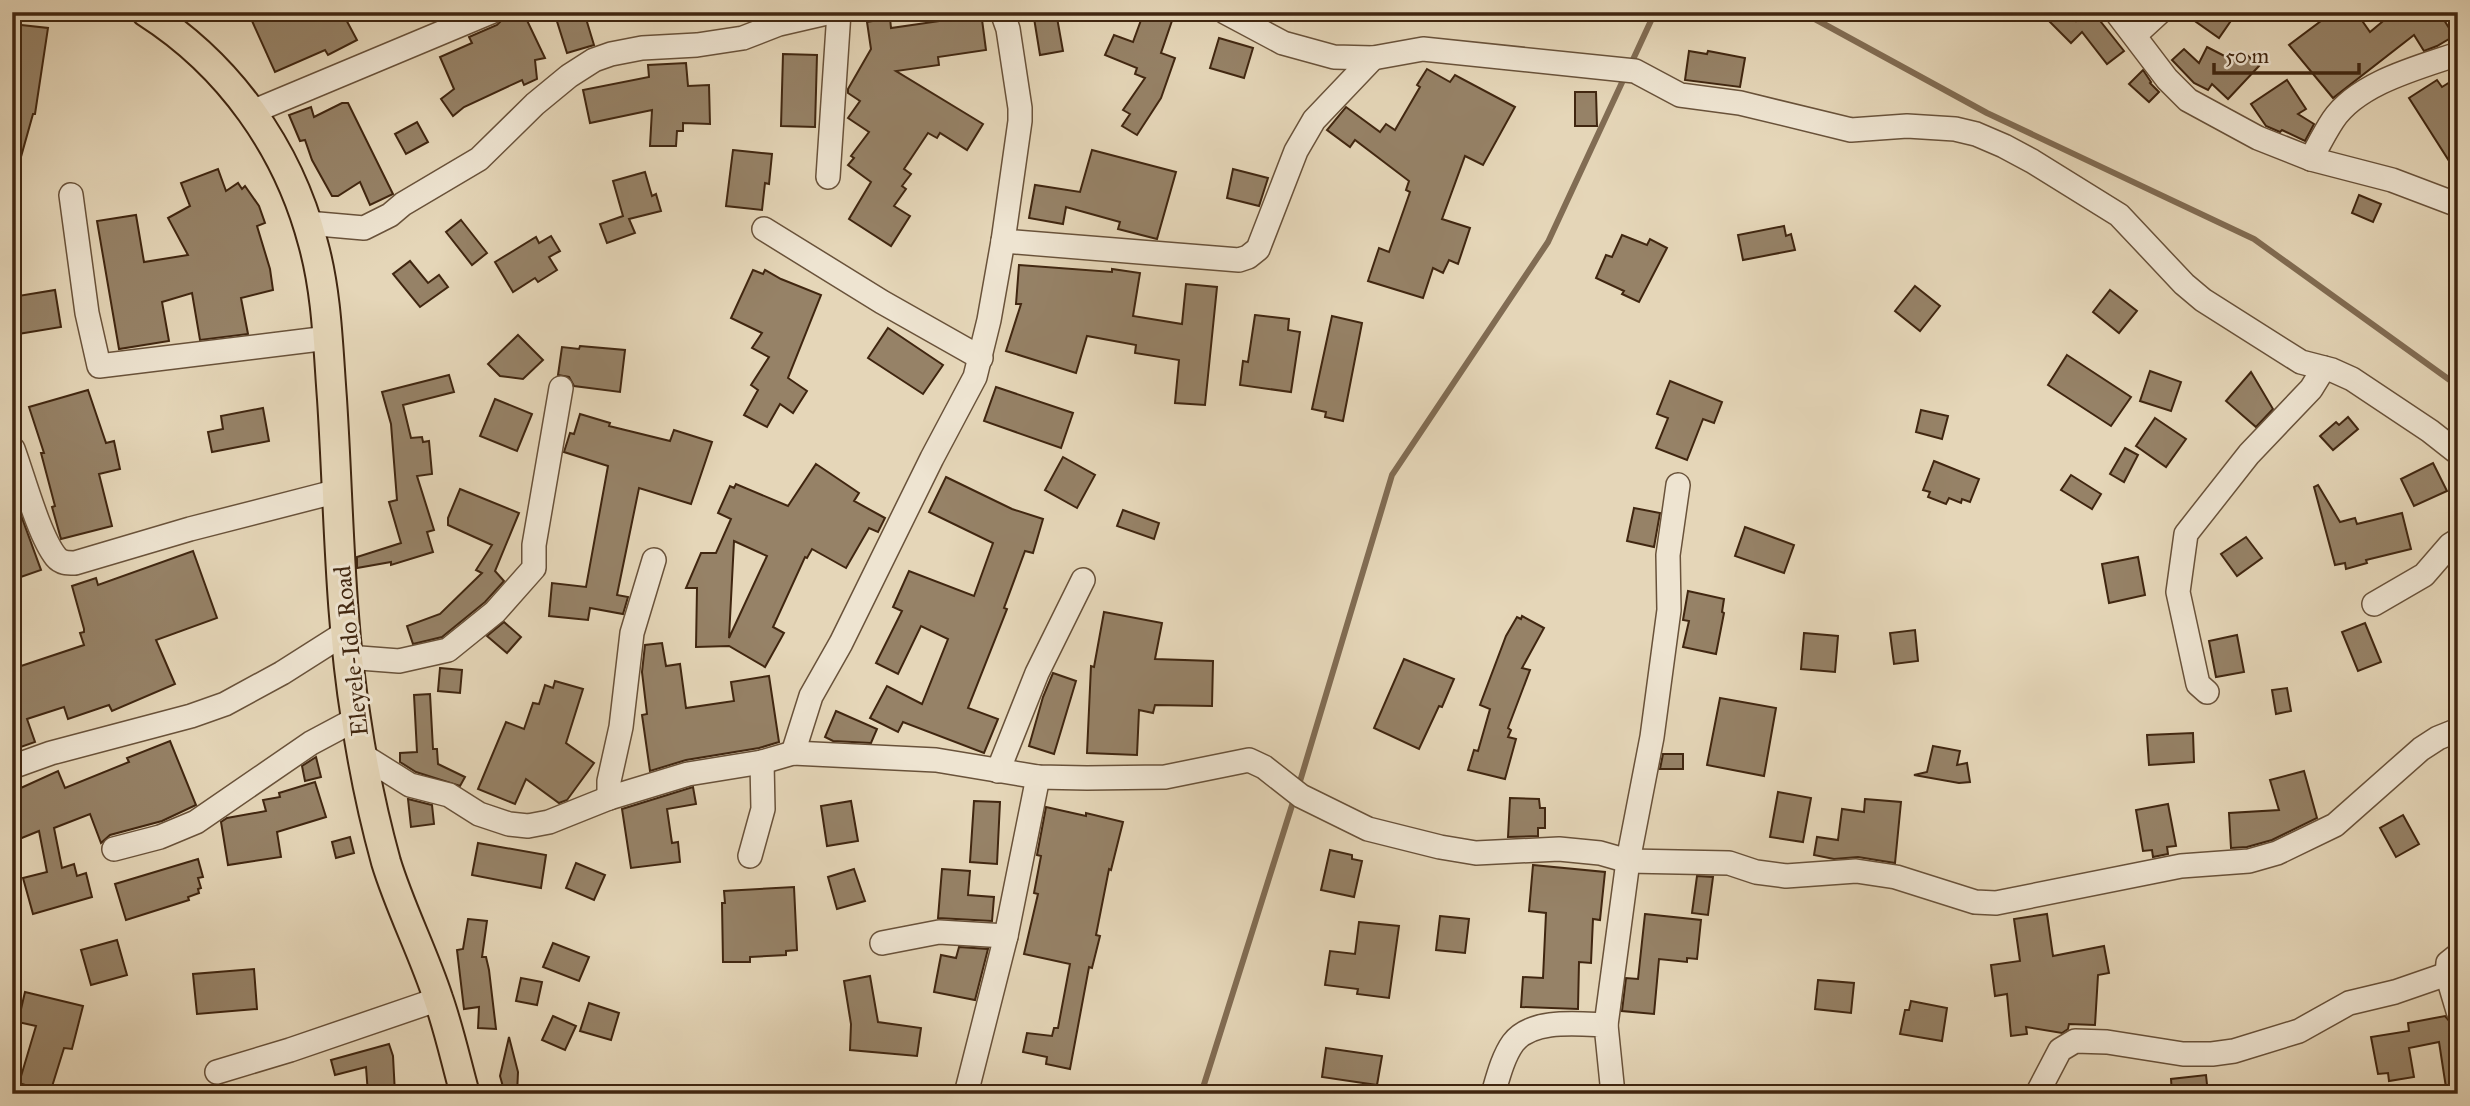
<svg xmlns="http://www.w3.org/2000/svg" width="2470" height="1106" font-family="'IM FELL Great Primer',serif">
  <style>
    .lines { fill: none; stroke-linecap: round; stroke-linejoin: round }
    .stream { stroke: #816c53; stroke-width: 6 }
    .building { fill: #968267; stroke: #402610; stroke-width: 2; fill-rule: evenodd }
    .minor-casing { stroke: #69523a; stroke-width: 26 }
    .major-casing { stroke: #402610; stroke-width: 32 }
    .minor { stroke: #eee4d1; stroke-width: 23 }
    .major { stroke: #e5d6b8; stroke-width: 28 }
    .labels { text-anchor: middle; stroke-width: 6; stroke-linejoin: round; paint-order: stroke }
    .street-label { font-size: 24px; fill: #402610; stroke: #eee4d1 }
  </style>
  <rect width="100%" height="100%" fill="#e5d6b8"/>
  <filter id="stains"><feTurbulence type="fractalNoise" baseFrequency=".00286" numOctaves="4"/><feColorMatrix values="0 0 0 0 .2 0 0 0 0 .09 0 0 0 0 .02 0 0 0 .5 -.17"/></filter>
  <radialGradient id="worn" r=".72"><stop offset=".6" stop-color="#630" stop-opacity="0"/><stop offset="1" stop-color="#630" stop-opacity=".3"/></radialGradient>
  <g class="lines">
    <g class="stream">
      <path d="M1802,12L1987,113L2254,239L2458,386"/>
      <path d="M1630,66L1655,12"/>
      <path d="M1298,788L1392,475L1548,242L1625,76"/>
      <path d="M1201,1094L1294,799"/>
    </g>
  </g>
  <g class="building">
    <path d="M248,12H342L357,40L328,55L325,50L275,72Z"/>
    <path d="M505,12H523L545,58L535,60L537,79L524,85L522,80L464,107L453,116L441,99L454,89L440,57L472,43L469,37L497,25L502,20Z"/>
    <path d="M554,12H584L594,45L567,53Z"/>
    <path d="M981,12L986,50L938,57L939,65L896,71L983,124L967,150L940,133L937,138L928,133L904,169L911,174L902,186L906,189L894,206L910,216L891,246L849,219L871,182L848,165L854,158L851,156L869,132L848,118L860,101L848,93V89L871,49L867,22L890,18L891,28L940,21L939,18Z"/>
    <path d="M1033,12H1056L1063,51L1040,55Z"/>
    <path d="M1144,12H1175L1161,53L1175,58L1161,98L1137,135L1122,126L1130,114L1123,110L1145,78L1135,74L1137,68L1105,55L1114,35L1133,42Z"/>
    <path d="M2040,12H2068L2076,21L2085,12H2093L2124,51L2107,64L2082,32L2071,43Z"/>
    <path d="M2182,12H2237L2219,38Z"/>
    <path d="M2333,12H2356L2370,32L2394,12H2439L2454,36L2437,46L2424,51L2414,35L2333,98L2289,45Z"/>
    <path d="M12,24L48,28L35,114H33L17,171L12,170V88L16,60L12,59Z"/>
    <path d="M1219,38L1253,48L1244,78L1210,68Z"/>
    <path d="M2207,47L2240,64L2248,56L2259,66L2228,99L2212,84L2208,90L2194,83L2172,60L2184,49L2199,63Z"/>
    <path d="M1689,51L1707,54L1708,51L1745,58L1740,87L1685,80Z"/>
    <path d="M783,54L817,55L815,127L781,126Z"/>
    <path d="M686,63L688,86L709,85L710,124L683,123V131H677L676,146H650L652,110L590,123L583,90L649,77L648,65Z"/>
    <path d="M1427,69L1450,82L1455,75L1515,107L1483,165L1465,156L1442,219L1470,228L1458,264L1449,260L1443,273L1433,268L1423,298L1368,281L1379,248L1389,252L1410,192L1406,190L1409,181L1355,140L1350,147L1327,130L1346,107L1380,132L1386,124L1395,130L1420,87L1417,85Z"/>
    <path d="M2143,70L2151,82L2150,83L2159,92L2149,102L2129,84Z"/>
    <path d="M2458,77V175L2409,98L2437,80L2442,87Z"/>
    <path d="M2287,80L2306,109L2298,114L2314,124L2305,141L2282,130L2280,132L2266,126L2251,104Z"/>
    <path d="M1575,92H1596L1597,126H1575Z"/>
    <path d="M342,103H348L393,194L370,205L360,182L338,196H332L312,160L305,140L300,141L289,115L311,107L314,117Z"/>
    <path d="M417,122L428,142L406,154L395,134Z"/>
    <path d="M733,150L772,154L769,184L765,183L762,210L726,206Z"/>
    <path d="M1092,150L1176,172L1157,239L1118,229L1120,222L1066,207L1063,224L1029,218L1035,185L1080,192Z"/>
    <path d="M218,169L226,191L238,183L242,189L245,186L259,206L265,223L257,226L270,269L273,290L241,298L248,334L200,340L192,293L162,302L169,341L119,349L97,221L136,215L144,262L188,255L168,218L190,206L181,183Z"/>
    <path d="M1233,169L1268,178L1259,206L1227,198Z"/>
    <path d="M645,172L652,196L656,194L661,211L629,219L635,233L607,243L600,224L623,216L613,181Z"/>
    <path d="M2359,195L2381,204L2373,222L2352,213Z"/>
    <path d="M461,220L487,253L472,265L446,232Z"/>
    <path d="M1784,226L1786,236L1791,234L1795,250L1743,260L1738,235Z"/>
    <path d="M1622,235L1647,245L1650,239L1667,248L1639,302L1622,294L1624,291L1596,278L1606,255L1612,257Z"/>
    <path d="M551,236L560,251L549,257L557,270L538,282L535,278L513,292L495,262L536,237L539,243Z"/>
    <path d="M410,261L428,283L439,275L448,287L420,307L393,274Z"/>
    <path d="M1019,265L1112,272V269L1140,273L1133,316L1182,324L1186,284L1217,287L1205,405L1175,403L1179,360L1135,353L1136,345L1087,336L1076,373L1006,351L1021,304H1016Z"/>
    <path d="M753,270L763,274L765,270L781,279L821,295L788,378L807,391L793,413L780,404L767,427L744,415L758,390L751,385L769,357L752,348L762,333L731,318Z"/>
    <path d="M1915,286L1940,306L1920,331L1895,311Z"/>
    <path d="M55,290L61,327L12,335V297Z"/>
    <path d="M2110,290L2137,311L2119,333L2093,312Z"/>
    <path d="M1255,315L1289,319L1288,330L1300,332L1291,392L1240,385L1243,361L1248,362Z"/>
    <path d="M1332,316L1362,323L1343,421L1325,417L1326,412L1312,409Z"/>
    <path d="M888,328L943,365L923,394L868,358Z"/>
    <path d="M518,335L543,360L523,379L500,376L488,364Z"/>
    <path d="M580,346L625,350L620,392L574,386L569,377L558,375L562,347L579,349Z"/>
    <path d="M2067,355L2131,397L2111,426L2048,385Z"/>
    <path d="M2150,371L2181,382L2171,411L2140,401Z"/>
    <path d="M2251,372L2273,409L2256,427L2226,401Z"/>
    <path d="M449,375L454,392L403,405L411,438L422,437L423,442L429,441L432,474L417,476L434,530L427,532L433,552L391,565V562L357,568V557L401,543L389,502L397,500L391,424L382,392Z"/>
    <path d="M1670,381L1722,402L1714,423L1703,419L1687,460L1656,448L1668,418L1657,414Z"/>
    <path d="M996,387L1073,413L1061,448L984,421Z"/>
    <path d="M88,390L106,443L114,441L120,469L99,474L112,526L61,539L52,507L55,506L41,453H44L29,407Z"/>
    <path d="M495,399L532,414L517,451L480,436Z"/>
    <path d="M263,408L269,441L212,452L208,432L223,429L221,416Z"/>
    <path d="M1921,410L1948,416L1942,439L1916,432Z"/>
    <path d="M580,414L610,423L609,426L670,441L674,430L712,442L691,504L639,488L617,595L628,597L623,614L590,608L588,620L549,616L552,583L586,587L608,466L564,452L570,433L574,434Z"/>
    <path d="M2348,417L2358,429L2333,450L2320,436L2336,422L2339,425Z"/>
    <path d="M2155,418L2186,439L2166,467L2136,446Z"/>
    <path d="M2125,448L2138,455L2124,482L2110,474Z"/>
    <path d="M1063,457L1095,475L1077,508L1045,490Z"/>
    <path d="M1934,461L1979,479L1970,502L1962,499L1961,503L1949,498L1946,504L1928,497L1930,492L1923,490Z"/>
    <path d="M2433,463L2447,491L2414,506L2401,479Z"/>
    <path d="M816,464L859,493L854,501L885,518L878,532L869,528L846,568L812,549L807,558L805,557L773,627L784,633L765,667L729,646L696,647L697,588H686L701,553H716L731,519L718,513L730,486L734,488L736,484L788,506ZM734,541L767,556L729,638Z"/>
    <path d="M2071,475L2101,494L2092,509L2061,490Z"/>
    <path d="M946,477L1012,509L1043,519L1033,553L1025,551L1004,608L1007,609L968,708L998,719L984,753L903,722L898,732L870,718L887,686L922,704L948,639L921,626L898,674L876,663L902,611L893,607L909,571L974,596L993,543L929,512Z"/>
    <path d="M2318,485L2340,522L2355,518L2357,524L2402,513L2411,549L2366,560L2367,563L2346,569L2345,563L2335,565L2314,487Z"/>
    <path d="M460,489L519,513L495,571L504,581L485,602L442,637L413,644L407,626L440,614L482,573L476,570L492,545L448,525V518Z"/>
    <path d="M14,496L41,570L12,580V497Z"/>
    <path d="M1634,508L1660,513L1654,547L1627,541Z"/>
    <path d="M1123,510L1159,523L1154,539L1117,526Z"/>
    <path d="M1745,527L1794,545L1784,573L1735,556Z"/>
    <path d="M2246,537L2262,558L2237,576L2221,554Z"/>
    <path d="M193,551L217,618L156,640L175,684L112,711L109,705L68,719L64,707L27,719L35,742L18,748L17,745L12,746V669L84,645L80,633L84,632V629L72,586L96,578L98,585Z"/>
    <path d="M2138,557L2145,595L2109,603L2102,564Z"/>
    <path d="M1688,591L1724,599L1722,612L1724,613L1716,654L1683,647L1689,621L1683,620Z"/>
    <path d="M1104,612L1162,623L1155,659L1213,661L1212,706L1155,705L1153,713L1139,710L1137,755L1087,753L1091,666L1094,667Z"/>
    <path d="M1522,616L1544,628L1522,668L1530,670L1508,728L1511,730L1508,737L1516,739L1505,779L1468,770L1474,750L1478,751L1490,709L1480,705L1506,636L1517,617L1521,619Z"/>
    <path d="M504,622L521,637L507,653L487,636Z"/>
    <path d="M2365,623L2381,662L2358,671L2342,632Z"/>
    <path d="M1915,630L1918,661L1894,664L1890,633Z"/>
    <path d="M1804,633L1838,636L1835,672L1801,669Z"/>
    <path d="M2237,635L2244,672L2216,677L2209,641Z"/>
    <path d="M662,643L666,666L680,664L686,708L734,701L731,682L769,676L779,742L759,748L686,760L650,771L642,715L647,714L642,672L645,645Z"/>
    <path d="M1404,659L1454,679L1442,707L1439,706L1419,749L1374,728Z"/>
    <path d="M440,668L462,670L460,693L438,691Z"/>
    <path d="M1053,673L1076,681L1054,754L1029,746L1043,697Z"/>
    <path d="M555,681L583,689L566,743L594,763L567,800L559,803L526,779L515,804L478,789L506,722L524,729L533,703L539,704L545,685L553,688Z"/>
    <path d="M2287,688L2291,711L2276,714L2272,690Z"/>
    <path d="M430,694L433,749H437L438,764L465,777L460,786L416,772L400,762V753L417,752L414,695Z"/>
    <path d="M1720,698L1776,708L1764,776L1707,765Z"/>
    <path d="M836,711L877,729L871,743L833,741L825,737Z"/>
    <path d="M2193,733L2194,762L2149,765L2147,735Z"/>
    <path d="M170,741L196,805L162,821L110,835L101,843L90,814L54,828L62,868L74,864L77,876L86,873L92,897L33,914L23,878L47,872L39,831L12,842V792L58,771L65,788L129,762L127,758Z"/>
    <path d="M1933,746L1960,751L1957,765L1967,763L1970,782L1959,783L1914,775L1927,772Z"/>
    <path d="M1663,754H1683V769H1660Z"/>
    <path d="M316,757L321,777L305,781L302,766Z"/>
    <path d="M2304,771L2317,818L2272,840L2247,847L2231,848L2229,813L2279,810L2270,780Z"/>
    <path d="M315,782L326,817L277,832L281,857L228,865L221,822L227,818L266,811L263,800L280,797L279,793Z"/>
    <path d="M693,787L696,804L667,809L672,843L678,842L680,862L631,868L622,809Z"/>
    <path d="M1778,792L1811,798L1803,842L1770,837Z"/>
    <path d="M1510,798L1539,799L1540,808H1545V828H1538V836L1508,837Z"/>
    <path d="M408,799L432,805L434,824L411,827Z"/>
    <path d="M1865,799L1901,802L1895,863L1858,857L1834,859L1814,855L1817,837L1838,840L1842,809L1864,812Z"/>
    <path d="M851,801L858,841L827,846L821,806Z"/>
    <path d="M974,801L1000,802L997,864L970,862Z"/>
    <path d="M2168,804L2176,846L2167,847L2168,854L2153,857L2152,850L2143,851L2136,810Z"/>
    <path d="M1046,807L1086,816V813L1123,822L1111,870L1109,869L1096,935L1100,936L1092,968L1089,967L1070,1069L1046,1064L1047,1057L1023,1052L1027,1033L1052,1036L1054,1028H1058L1070,964L1024,954L1038,894L1034,893L1041,856L1037,855Z"/>
    <path d="M2403,815L2419,844L2396,857L2380,828Z"/>
    <path d="M350,837L354,853L336,858L332,842Z"/>
    <path d="M478,843L546,855L541,888L472,875Z"/>
    <path d="M1330,850L1352,855V859L1362,861L1354,897L1321,890Z"/>
    <path d="M198,859L203,877L198,878L201,888L198,889L199,893L188,897L189,900L126,920L115,884Z"/>
    <path d="M576,863L605,875L594,900L566,888Z"/>
    <path d="M1533,865L1605,872L1600,920L1593,919L1591,963L1579,962L1578,1009L1521,1007L1523,977L1543,978L1546,913L1529,911Z"/>
    <path d="M854,869L865,901L837,909L828,877Z"/>
    <path d="M942,869L970,871L968,895L994,897L992,921L938,918Z"/>
    <path d="M1697,876L1713,877L1708,915L1692,913Z"/>
    <path d="M794,887L797,950L786,951V955L750,957V962H723L722,903H725L724,891Z"/>
    <path d="M1645,914L1701,920L1697,959L1687,958V962L1659,959L1654,1014L1622,1011L1626,978L1638,979Z"/>
    <path d="M2047,914L2053,956L2104,946L2109,973L2098,975L2095,1025L2069,1024L2068,1029L2062,1033L2026,1027L2027,1034L2011,1036L2007,994L1995,996L1991,965L2020,961L2014,919Z"/>
    <path d="M1440,916L1469,919L1465,953L1436,950Z"/>
    <path d="M468,919L487,921L482,957H486L489,970L496,1029L478,1028L479,1007L464,1009L457,950L463,949Z"/>
    <path d="M1359,922L1399,926L1389,998L1357,994L1358,989L1325,985L1330,951L1355,954Z"/>
    <path d="M117,940L127,975L91,985L81,950Z"/>
    <path d="M553,943L589,957L579,981L543,967Z"/>
    <path d="M959,947L988,949L975,1000L934,992L941,955L956,958Z"/>
    <path d="M254,969L257,1009L197,1014L193,974Z"/>
    <path d="M870,976L878,1022L921,1028L917,1056L850,1050L851,1024L844,981Z"/>
    <path d="M521,978L542,982L537,1005L516,1001Z"/>
    <path d="M1818,980L1854,983L1851,1013L1815,1009Z"/>
    <path d="M25,992L83,1006L72,1049L64,1048L50,1093L19,1083L36,1026L18,1022Z"/>
    <path d="M1911,1001L1947,1008L1942,1041L1900,1034L1905,1010H1909Z"/>
    <path d="M589,1003L619,1013L611,1040L580,1031Z"/>
    <path d="M553,1016L576,1026L565,1050L542,1040Z"/>
    <path d="M2445,1016L2451,1023L2455,1044L2458,1043V1094H2447L2439,1042L2409,1048L2414,1077L2389,1081L2388,1073L2378,1074L2371,1037L2409,1031L2408,1023Z"/>
    <path d="M509,1037L518,1072L517,1094H505L500,1076Z"/>
    <path d="M389,1044L393,1056L395,1094H368L366,1067L335,1075L331,1060Z"/>
    <path d="M1326,1048L1382,1056L1377,1085L1322,1077Z"/>
    <path d="M2206,1075L2208,1094H2172L2171,1079Z"/>
  </g>
  <g class="lines">
    <g class="minor-casing">
      <g id="minor">
        <path d="M1225,12L1283,43L1334,57L1373,58L1423,49L1635,71L1680,95L1740,103L1851,130L1907,126L1955,129L1976,134L2004,146L2032,161L2119,215L2184,284L2203,300L2301,362L2332,370L2352,379L2430,431L2458,453"/>
        <path d="M2116,12L2167,79L2188,100L2258,138L2311,159L2392,180L2458,205"/>
        <path d="M2135,35L2160,12"/>
        <path d="M252,112L491,12"/>
        <path d="M2311,159C2318,146 2325,132 2333,120C2358,83 2417,68 2458,54"/>
        <path d="M828,177L839,12"/>
        <path d="M71,195L87,313L99,366L328,338"/>
        <path d="M307,223L364,228L390,215L403,204L479,159L535,104L569,76L594,60L611,54L642,48L697,45L743,38L779,24L831,12"/>
        <path d="M764,229L882,302L981,358"/>
        <path d="M1003,241L1239,260L1248,257L1258,249L1296,151L1314,120L1373,58"/>
        <path d="M13,449C23,476 39,536 56,557C61,563 67,563 75,563L190,529L338,491"/>
        <path d="M2374,604L2424,575L2450,545L2458,540"/>
        <path d="M347,657L399,661L448,650L495,612L534,568V545L561,388"/>
        <path d="M2207,692L2198,684L2178,592L2186,534L2249,454L2311,389L2324,368"/>
        <path d="M793,753L811,696L841,643L932,458L975,377L989,320L1003,241L1020,121V108L1008,29L1002,12"/>
        <path d="M362,755L410,785L449,795L479,814L509,824L528,826L549,822L609,798L688,774L762,762L793,753L936,760L1038,777L1087,778L1165,777L1249,760L1264,767L1301,796L1368,829L1440,847L1476,853L1559,849L1600,853L1628,861L1729,863L1756,872L1786,876L1856,871L1896,877L1975,902L1996,903L2181,866L2249,861L2277,853L2335,825L2421,749L2438,738L2458,730"/>
        <path d="M12,767L51,753L191,716L225,704L282,673L345,633"/>
        <path d="M998,771L1037,673L1083,580"/>
        <path d="M609,798V781L621,727L632,633L654,560"/>
        <path d="M114,849L160,837L196,822L311,743L356,719"/>
        <path d="M750,856L763,809L762,762"/>
        <path d="M882,943L939,932L1006,936"/>
        <path d="M2447,974L2448,963L2458,955"/>
        <path d="M1606,1025L1628,861L1652,737L1669,610L1668,555L1678,485"/>
        <path d="M217,1072L290,1050L439,999"/>
        <path d="M966,1094L1006,936L1038,777"/>
        <path d="M1493,1094C1498,1077 1503,1057 1513,1043C1532,1018 1579,1024 1606,1025L1613,1094"/>
        <path d="M2037,1094L2060,1050L2075,1041L2107,1042L2183,1054H2212L2234,1051L2299,1031L2349,1003L2395,992L2447,974L2458,1011"/>
      </g>
    </g>
    <g class="major-casing">
      <path id="major" d="M146,12C229,65 288,148 313,243C327,293 328,347 332,399C339,506 339,614 356,719C363,767 373,815 386,862C400,908 423,952 438,998C449,1029 456,1062 465,1094"/>
    </g>
    <use href="#minor" class="minor"/>
    <use href="#major" class="major"/>
  </g>
  <g class="labels">
    <g class="street-label">
      <text transform="translate(351 651) rotate(-96)" y="8">Eleyele-Ido Road</text>
    </g>
  </g>
  <rect width="2470" height="1106" fill="none" stroke="#e5d6b8" stroke-width="42"/>
  <rect x="14" y="14" width="2442" height="1078" fill="none" stroke="#402610" stroke-width="3.5"/>
  <rect x="21" y="21" width="2428" height="1064" fill="none" stroke="#402610" stroke-width="2"/>
  <path d="M2214 63v10h145v-10" fill="none" stroke="#402610" stroke-width="3.5"/>
  <text x="2225" y="63" font-size="21" fill="#402610" stroke="#eee4d1" stroke-width="5" paint-order="stroke">50 m</text>
  <rect width="100%" height="100%" filter="url(#stains)"/>
  <rect width="100%" height="100%" fill="url(#worn)"/>
</svg>
